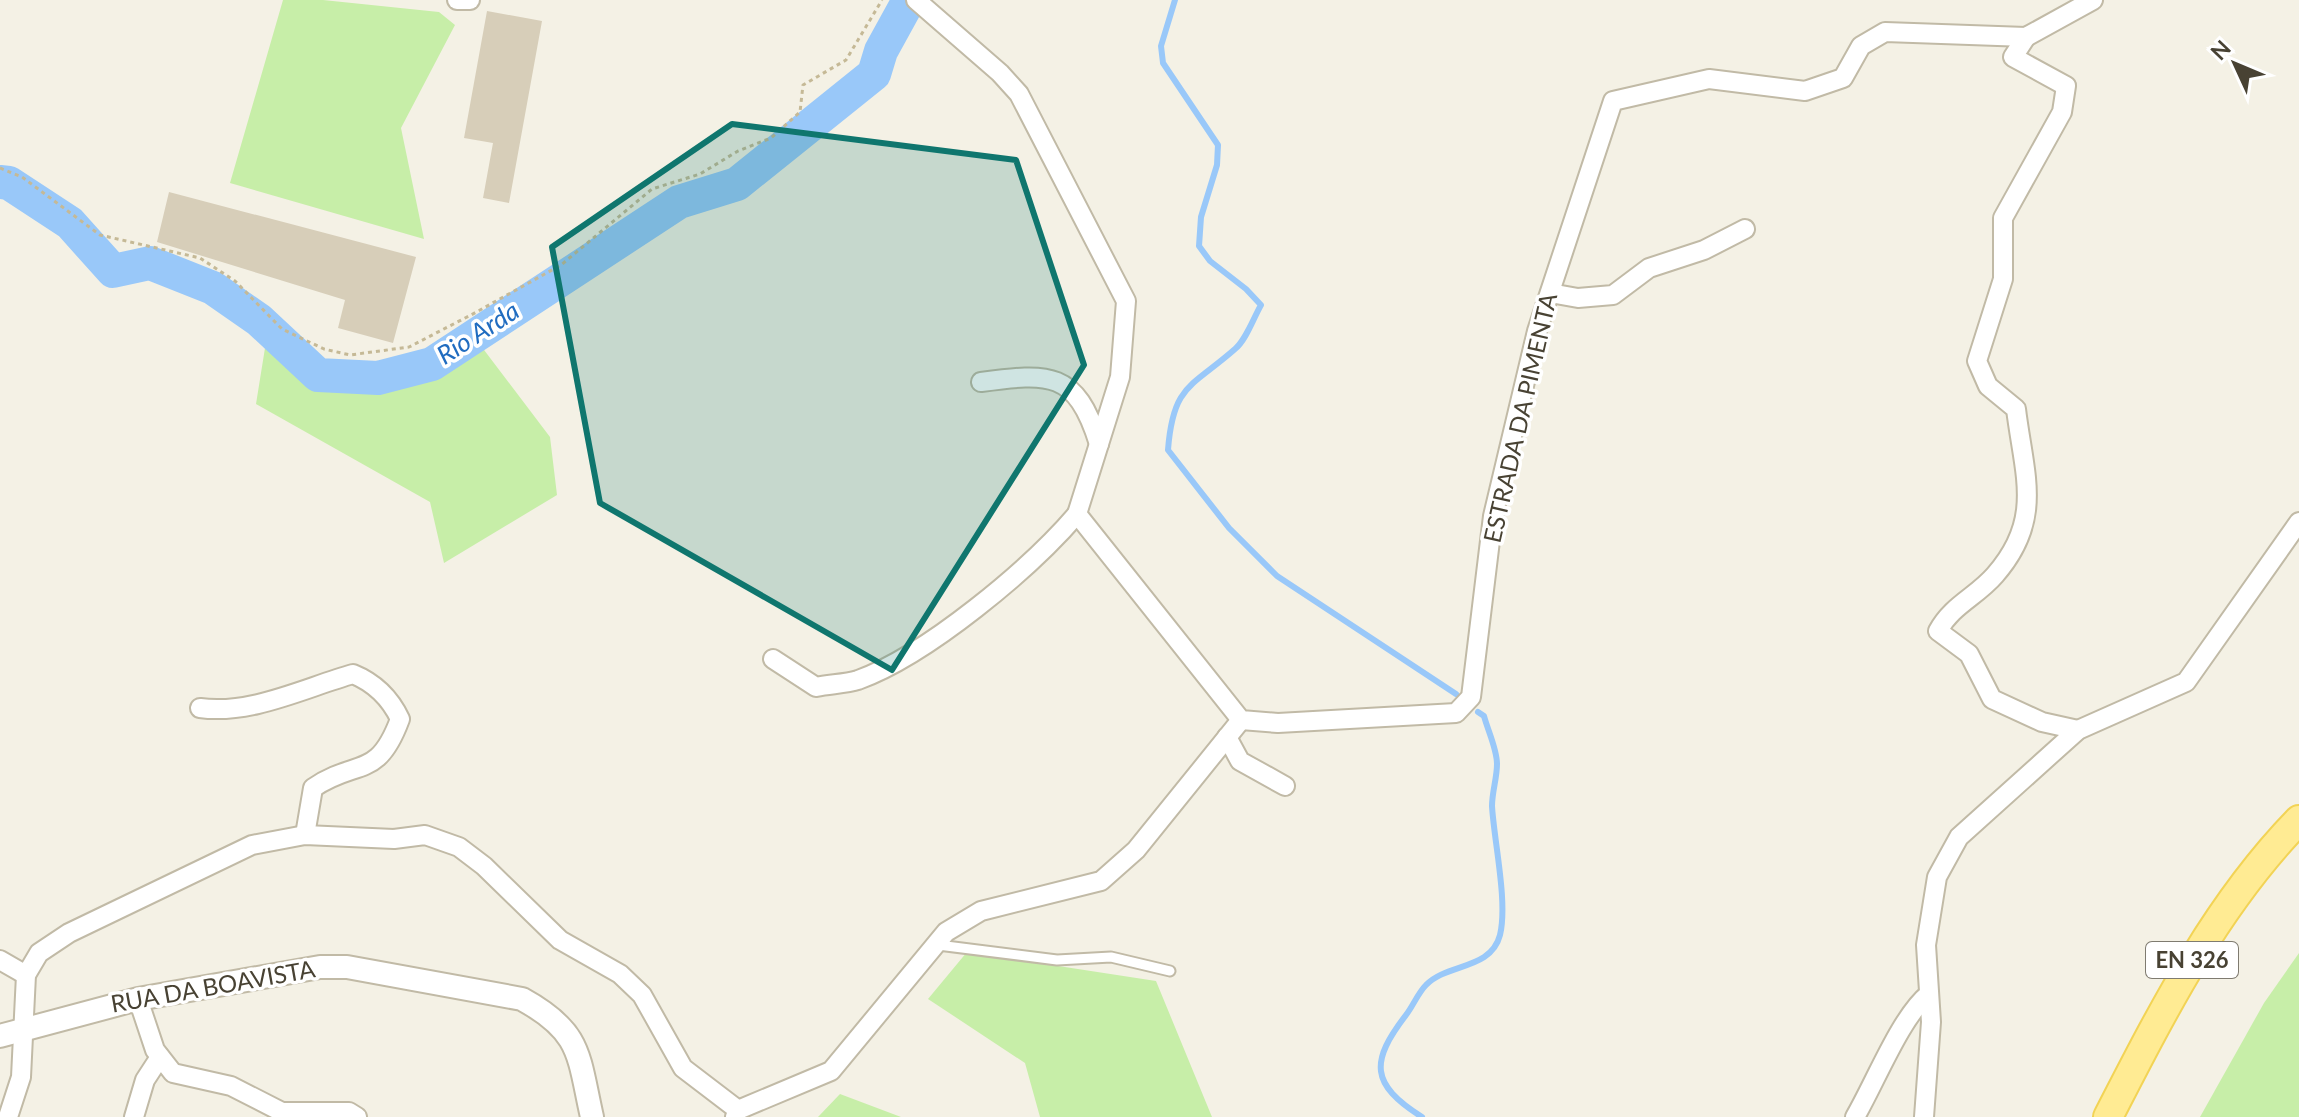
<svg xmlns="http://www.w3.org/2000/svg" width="2299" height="1117" font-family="Lato,sans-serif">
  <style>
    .green { fill: #c7eea8 }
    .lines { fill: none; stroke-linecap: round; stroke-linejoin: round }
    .stream { stroke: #99c8f9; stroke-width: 6 }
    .river { stroke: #99c8f9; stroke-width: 34 }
    .building { fill: #d7ceb9 }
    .service-casing { stroke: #c1baa6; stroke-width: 13 }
    .minor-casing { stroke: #c1baa6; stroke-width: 22 }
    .tertiary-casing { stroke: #c1baa6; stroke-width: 26 }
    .primary-casing { stroke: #f2d355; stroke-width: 32 }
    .path { stroke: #c5b996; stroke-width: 3; stroke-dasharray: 4 4; stroke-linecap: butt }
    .service { stroke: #fff; stroke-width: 9 }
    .minor { stroke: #fff; stroke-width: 18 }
    .tertiary { stroke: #fff; stroke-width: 22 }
    .primary { stroke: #ffeb93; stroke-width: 28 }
    .marked { fill: #0f766e; fill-opacity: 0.2; stroke: #0f766e; stroke-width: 6; stroke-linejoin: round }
    .labels { text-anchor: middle; stroke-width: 7; stroke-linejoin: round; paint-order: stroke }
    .shield { fill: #fff; stroke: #7f7b70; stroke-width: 2 }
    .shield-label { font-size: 22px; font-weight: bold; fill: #484233 }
    .street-label { font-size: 24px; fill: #484233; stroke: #fff }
    .water-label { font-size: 26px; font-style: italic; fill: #206cc0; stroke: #fff }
  </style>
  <rect width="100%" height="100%" fill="#f4f1e5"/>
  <g class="green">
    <path d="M283,0H323L439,12L455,25L401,128L424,239L230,183Z"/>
    <path d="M478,342L550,437L557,495L444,563L430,502L256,404L265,348L313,381L379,387L435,370Z"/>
    <path d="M967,952L1156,981L1212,1117H1040L1025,1063L928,999Z"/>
    <path d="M2299,953V1117H2200L2264,1003Z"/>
    <path d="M840,1094L901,1117H818Z"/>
  </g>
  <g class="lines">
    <g class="stream">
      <path d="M1175,0L1161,46L1163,63L1218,145L1217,165L1201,217L1199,246L1210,261L1246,289L1261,305C1253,319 1246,340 1235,349C1192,387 1173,384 1168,450L1229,528L1277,576L1456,694"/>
      <path d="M1422,1117C1370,1084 1370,1062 1406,1015C1413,1006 1418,993 1426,985C1447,963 1491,970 1500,935C1508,902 1494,841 1492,806C1492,792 1497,778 1497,764C1497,749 1488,731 1484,716L1478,712"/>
    </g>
    <path class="river" d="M0,182L9,183L70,223L113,271L150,263L213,288L259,320L318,375L378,378L432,364L679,202L737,184L874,74L881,51L909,0"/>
  </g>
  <g class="building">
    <path d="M487,11L542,21L509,203L483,198L493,143L464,138Z"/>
    <path d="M169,192L416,257L393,343L338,328L345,300L157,242Z"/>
  </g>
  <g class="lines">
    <g class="service-casing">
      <path id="service" d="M938,945L1057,960L1111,957L1170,971"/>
    </g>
    <g class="minor-casing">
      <g id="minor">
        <path d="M457,0H470"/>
        <path d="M916,0L1000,73L1019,94L1126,301L1120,377L1077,514L1241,720L1278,723L1456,713L1471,697L1493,516L1537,331L1613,101L1709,79L1805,91L1843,78L1861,46L1885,32L2026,37L2093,0"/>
        <path d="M2026,37L2013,57L2066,86L2062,112L2003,218V279L1977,361L1988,386L2016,409C2024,475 2044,519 1995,575C1976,597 1952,605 1938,631L1969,654L1992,699L2042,722L2078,730"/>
        <path d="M1550,293L1578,298L1613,295L1649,268L1704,250L1745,229"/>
        <path d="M981,382C1049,373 1076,370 1099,444"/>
        <path d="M773,659L816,687C829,684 845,684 858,680C927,655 1030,569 1077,514"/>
        <path d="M200,708C251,715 304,688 353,674C375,683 390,698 400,719C377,781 357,758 313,788L305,835"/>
        <path d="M1227,737L1240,761L1285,786"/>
        <path d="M0,960L26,975"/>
        <path d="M138,999L155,1050L173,1073L231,1086L282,1112H349L357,1117"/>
        <path d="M8,1117L21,1077L26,975L39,953L69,933L252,845L305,835L394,839L425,835L459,847L484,866L560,940L620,974L642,995L683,1068L738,1110"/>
        <path d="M134,1117L145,1080L160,1057"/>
        <path d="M735,1117L738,1110L831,1071L946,932L981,911L1101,881L1136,850L1241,720"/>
        <path d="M1855,1117C1875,1083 1901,1016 1929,994"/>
        <path d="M1924,1117L1931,1022L1926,945L1937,877L1959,837L2078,730L2186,682L2299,522"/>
      </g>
    </g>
    <g class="tertiary-casing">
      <path id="tertiary" d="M0,1036L138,999L320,967H347L522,999C582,1032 578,1055 592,1117"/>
    </g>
    <g class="primary-casing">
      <path id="primary" d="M2108,1117C2162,1012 2216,905 2299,820"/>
    </g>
    <path class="path" d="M0,168L22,177L100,235L200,258L235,281L282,329L324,349L350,355L409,347L471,315L561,265L652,189L700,174L738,151L771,138L800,112L803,85L846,60L882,0"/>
    <use href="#service" class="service"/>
    <use href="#minor" class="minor"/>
    <use href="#tertiary" class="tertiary"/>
    <use href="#primary" class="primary"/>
  </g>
  <path class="marked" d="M732,124L1016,160L1084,365L892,670L600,503L552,247Z"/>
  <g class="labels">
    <rect class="shield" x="2146" y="942" width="92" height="36" rx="6"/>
    <g class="shield-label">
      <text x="2192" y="968">EN 326</text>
    </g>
    <g class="street-label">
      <text transform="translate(1521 418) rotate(-77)" y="8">ESTRADA DA PIMENTA</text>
      <text transform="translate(213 987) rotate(-10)" y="8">RUA DA BOAVISTA</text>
    </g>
    <g class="water-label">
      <text transform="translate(478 333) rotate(-33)" y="9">Rio Arda</text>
    </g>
  </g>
  <g transform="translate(2235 64) rotate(314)" stroke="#ffffff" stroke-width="6" paint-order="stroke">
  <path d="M0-6L14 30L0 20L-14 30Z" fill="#484233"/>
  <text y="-12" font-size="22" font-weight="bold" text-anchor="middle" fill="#484233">N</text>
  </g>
</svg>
